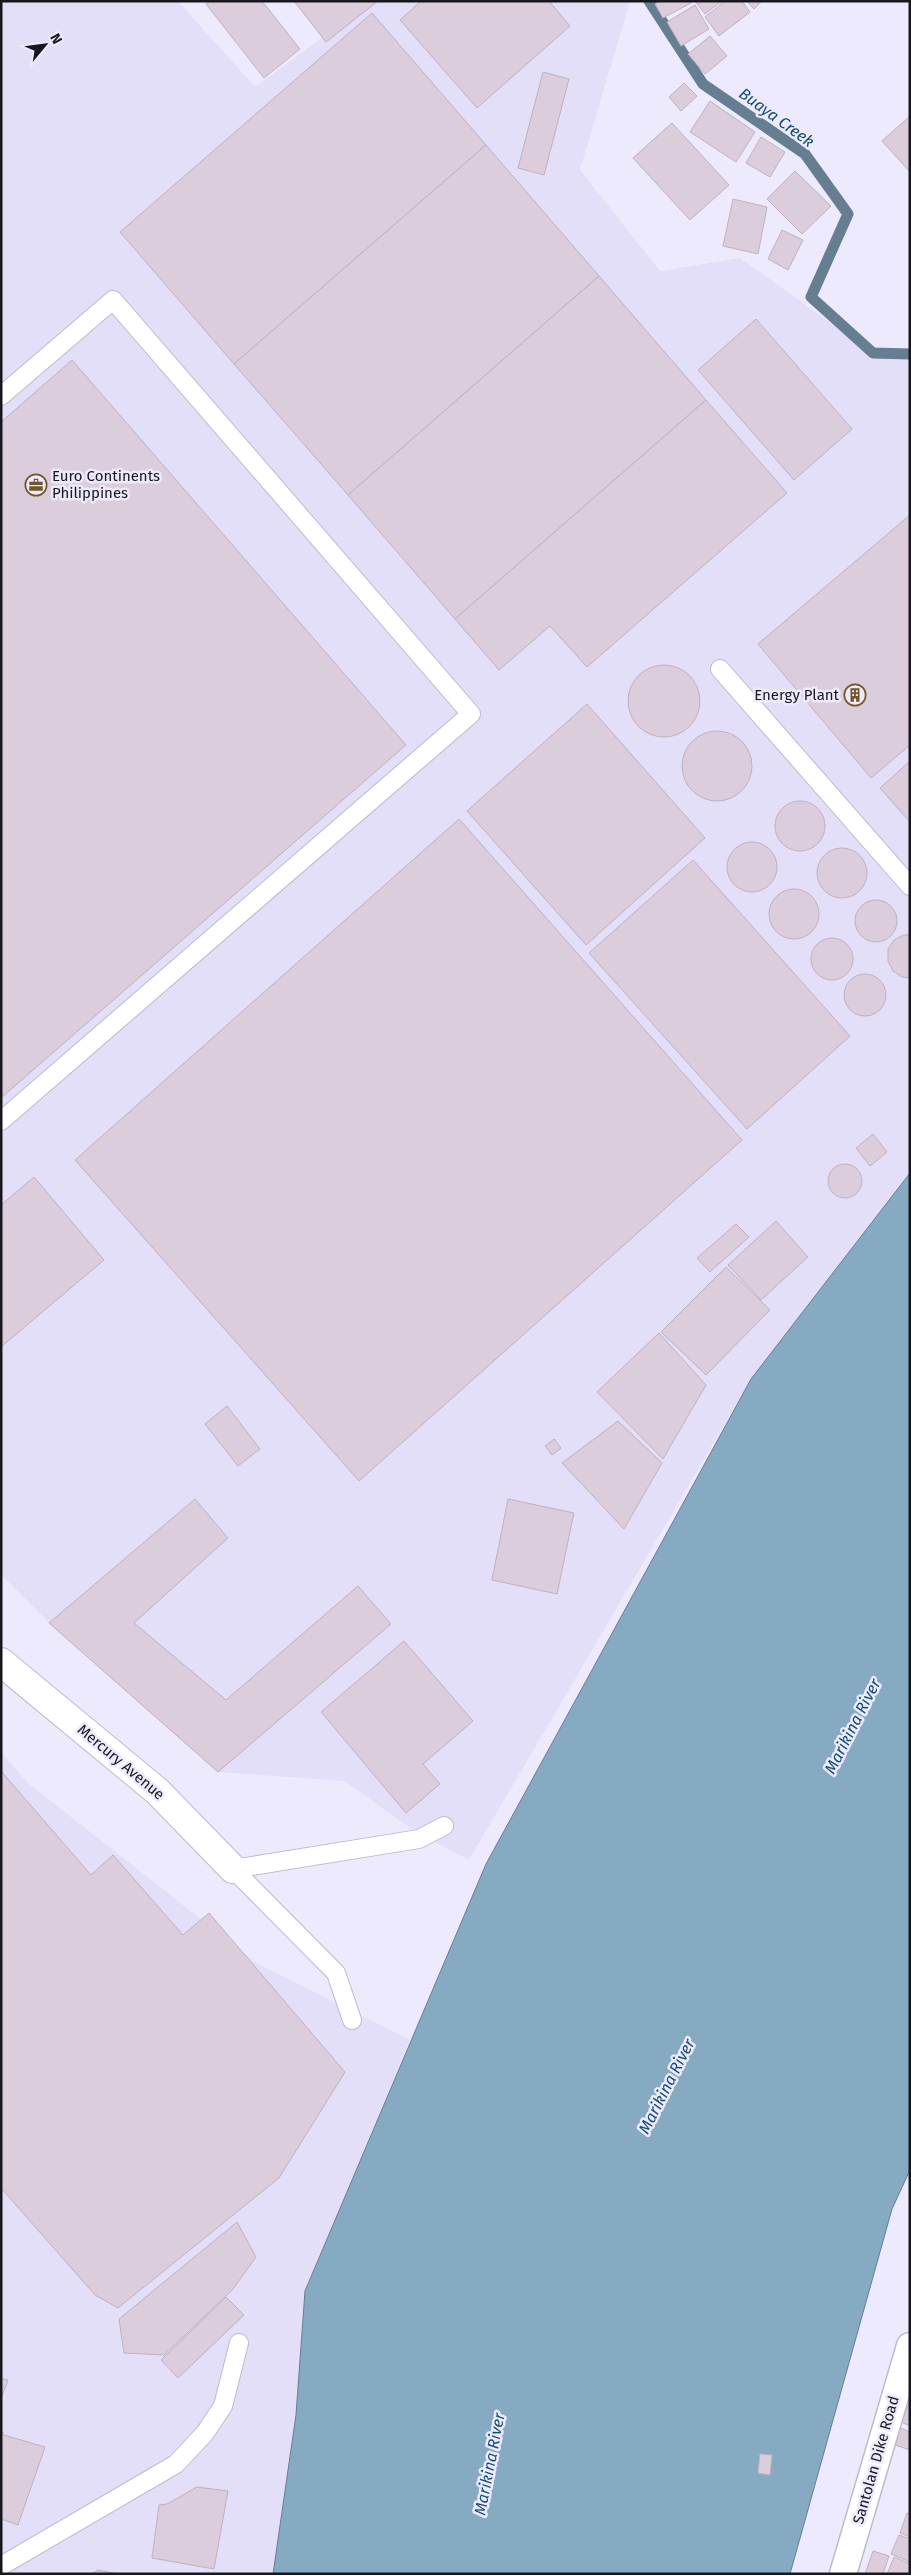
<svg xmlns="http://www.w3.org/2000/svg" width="911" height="2575" font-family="'Fira Sans',sans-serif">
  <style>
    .built { fill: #e4dff9 }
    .water { fill: #87aac3; stroke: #667e91 }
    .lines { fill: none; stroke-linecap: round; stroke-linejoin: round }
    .stream { stroke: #667e91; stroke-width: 11 }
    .building { fill: #dbcddc; stroke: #bfb1c0 }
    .service-casing { stroke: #bebacc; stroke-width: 20 }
    .pedestrian-casing { stroke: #bebacc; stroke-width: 29 }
    .minor-casing { stroke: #bebacc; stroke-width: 30 }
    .service { stroke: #fff; stroke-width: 18 }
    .pedestrian { stroke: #fff; stroke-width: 26 }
    .minor { stroke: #fff; stroke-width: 28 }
    .labels { text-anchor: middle; stroke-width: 5; stroke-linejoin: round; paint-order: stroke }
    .poi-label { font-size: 15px; fill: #18171d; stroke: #eeeafd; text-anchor: start }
    .street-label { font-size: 15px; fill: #18171d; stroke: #eeeafd }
    .water-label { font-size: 16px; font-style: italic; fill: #114e70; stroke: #eeeafd }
  </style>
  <rect width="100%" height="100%" fill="#eeeafd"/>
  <g class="built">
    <path d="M1,1H178L255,87L372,1H630L580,170L660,271L740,258L871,352L910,355V1173L751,1379L469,1860L416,1832L344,1781L218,1772L49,1623L1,1575Z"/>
    <path d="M1,1752L28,1783L258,1964L410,2040L305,2291L296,2415L273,2574H1Z"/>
  </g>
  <path class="water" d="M910,1173V2170L892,2209L790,2574H273L296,2415L305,2291L486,1864L751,1379Z"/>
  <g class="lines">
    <path class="stream" d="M649,1L703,84L805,154L848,214L811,297L873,353L910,354"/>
  </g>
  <g class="building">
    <path d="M210,1H262L300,49L264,78L206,4Z"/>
    <path d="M294,1H378L326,42Z"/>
    <path d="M421,1H549L570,26L477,108L400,20Z"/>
    <path d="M661,1H690L691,3L663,18L655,4Z"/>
    <path d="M695,1H722L705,14Z"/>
    <path d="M725,1H742L750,12L719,36L705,17Z"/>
    <path d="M747,1H762L754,9Z"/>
    <path d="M695,5L709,29L681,46L667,22Z"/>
    <path d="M372,13L486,145L234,364L120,232Z"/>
    <path d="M710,36L727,56L705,74L688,54Z"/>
    <path d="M543,72L569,79L544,175L518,168Z"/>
    <path d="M684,83L697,96L681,111L669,97Z"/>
    <path d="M710,101L755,132L736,162L690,132Z"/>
    <path d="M910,116V172L882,141Z"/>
    <path d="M672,123L729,185L690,220L633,158Z"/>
    <path d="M761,137L785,152L770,177L746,163Z"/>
    <path d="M486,145L599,276L348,495L234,364Z"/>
    <path d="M795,171L831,206L802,234L767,199Z"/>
    <path d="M733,199L767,207L758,254L723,246Z"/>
    <path d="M782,230L803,240L788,270L768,259Z"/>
    <path d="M599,276L706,400L455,619L348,495Z"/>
    <path d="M756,319L852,429L794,480L698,370Z"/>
    <path d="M72,360L406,745L1,1098V422Z"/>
    <path d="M706,400L787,493L587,667L550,626L499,670L455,619Z"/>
    <path d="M910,515V745L871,778L758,644Z"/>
    <circle cx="664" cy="701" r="36"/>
    <path d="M587,704L705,838L586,945L467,811Z"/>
    <circle cx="717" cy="766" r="35"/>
    <path d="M910,761V822L880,788Z"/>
    <circle cx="800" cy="826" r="25"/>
    <path d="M459,819L742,1140L359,1481L75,1160Z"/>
    <circle cx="752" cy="867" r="25"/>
    <circle cx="842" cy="873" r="25"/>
    <path d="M693,860L850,1036L747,1129L589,953Z"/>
    <circle cx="794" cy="914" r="25"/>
    <circle cx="876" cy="921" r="21"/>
    <path d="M904,935H910V978L902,977L893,971L888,961V949L894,940Z"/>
    <circle cx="832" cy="959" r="21"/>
    <circle cx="865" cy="995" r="21"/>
    <path d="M873,1134L887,1152L870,1166L856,1148Z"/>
    <circle cx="845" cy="1181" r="17"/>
    <path d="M34,1177L104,1260L1,1347V1205Z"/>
    <path d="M776,1221L808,1257L761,1300L728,1265Z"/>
    <path d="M736,1224L749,1237L710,1272L697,1258Z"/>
    <path d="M726,1267L770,1310L706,1375L661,1332Z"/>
    <path d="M659,1333L706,1385L663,1459L597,1392Z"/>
    <path d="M227,1406L260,1449L238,1466L205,1424Z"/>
    <path d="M618,1421L662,1463L624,1529L562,1463Z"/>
    <path d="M554,1439L561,1448L552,1455L545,1446Z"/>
    <path d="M195,1499L228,1538L134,1623L226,1700L358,1586L391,1624L218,1772L49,1623Z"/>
    <path d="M508,1499L574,1513L557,1594L492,1580Z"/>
    <path d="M404,1641L473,1721L423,1764L440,1784L406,1813L321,1712Z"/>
    <path d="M1,1771L91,1875L113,1855L183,1935L209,1913L345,2072L279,2178L118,2308L95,2295L1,2188Z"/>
    <path d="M237,2222L256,2257L233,2289L164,2355L124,2353L119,2319Z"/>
    <path d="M226,2297L244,2315L178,2378L161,2360Z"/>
    <path d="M1,2378L8,2380L1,2399Z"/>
    <path d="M910,2402V2426L901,2422Z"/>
    <path d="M898,2427L910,2432V2450L892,2444Z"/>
    <path d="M1,2430L4,2435L45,2447L18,2525L1,2519Z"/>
    <path d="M760,2454L772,2455L770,2475L758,2473Z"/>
    <path d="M197,2487L228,2491L214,2569L152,2558L159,2505L167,2504Z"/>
    <path d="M907,2513L910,2514V2537L900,2533Z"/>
    <path d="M899,2535L910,2539V2562L891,2554Z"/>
    <path d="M873,2551L889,2556L883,2574H865Z"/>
    <path d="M894,2557L910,2564V2574H887Z"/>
    <path d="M98,2570L118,2574H91Z"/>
  </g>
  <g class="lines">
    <g class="service-casing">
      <g id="service">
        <path d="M1,396L113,300L471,714L1,1121"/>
        <path d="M720,669L910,886"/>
        <path d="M233,1869L419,1839L444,1826"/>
        <path d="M233,1869L336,1973L352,2020"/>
        <path d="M1,2566L176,2464L205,2433L223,2406L239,2343"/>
      </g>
    </g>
    <g class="pedestrian-casing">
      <path id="pedestrian" d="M843,2574L910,2346"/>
    </g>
    <g class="minor-casing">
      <path id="minor" d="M1,1662L157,1791L233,1869"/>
    </g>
    <use href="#service" class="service"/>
    <use href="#pedestrian" class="pedestrian"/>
    <use href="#minor" class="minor"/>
  </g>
  <defs>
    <g id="office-ring" transform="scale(1.125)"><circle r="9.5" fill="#eeeafd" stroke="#73562a" stroke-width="1.5"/><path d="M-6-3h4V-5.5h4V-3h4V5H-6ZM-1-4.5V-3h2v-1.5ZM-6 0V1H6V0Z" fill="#73562a"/></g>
    <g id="building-ring" transform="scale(1.125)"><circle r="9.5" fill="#eeeafd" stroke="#73562a" stroke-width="1.5"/><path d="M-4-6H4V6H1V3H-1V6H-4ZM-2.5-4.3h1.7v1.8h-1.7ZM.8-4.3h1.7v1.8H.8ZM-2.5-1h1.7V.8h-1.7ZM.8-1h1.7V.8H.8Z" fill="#73562a"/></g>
  </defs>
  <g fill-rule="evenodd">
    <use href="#office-ring" x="36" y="485"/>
    <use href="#building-ring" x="855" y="695"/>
  </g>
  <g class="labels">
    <g class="poi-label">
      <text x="52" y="481">Euro Continents<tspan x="52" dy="17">Philippines</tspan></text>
      <text x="839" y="700" text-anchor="end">Energy Plant</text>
    </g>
    <g class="street-label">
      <text transform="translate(121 1762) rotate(40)" y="5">Mercury Avenue</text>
      <text transform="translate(876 2460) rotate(-74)" y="5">Santolan Dike Road</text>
    </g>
    <g class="water-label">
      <text transform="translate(777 117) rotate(36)" y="6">Buaya Creek</text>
      <text transform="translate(852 1726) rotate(-63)" y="6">Marikina River</text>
      <text transform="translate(666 2086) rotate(-63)" y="6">Marikina River</text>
      <text transform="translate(489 2464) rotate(-79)" y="6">Marikina River</text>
    </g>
  </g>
  <rect width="911" height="2575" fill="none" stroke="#18171d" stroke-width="5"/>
  <g transform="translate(45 45) rotate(61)" stroke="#eeeafd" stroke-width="4" paint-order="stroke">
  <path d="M0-4L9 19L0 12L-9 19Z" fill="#18171d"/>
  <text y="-8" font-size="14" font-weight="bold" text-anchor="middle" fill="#18171d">N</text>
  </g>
</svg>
